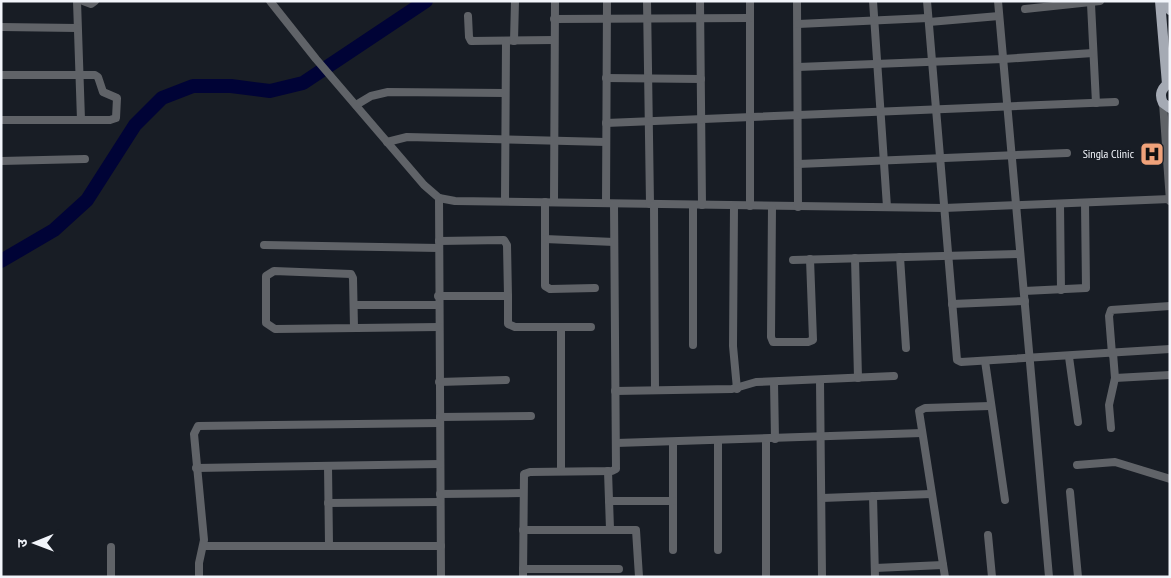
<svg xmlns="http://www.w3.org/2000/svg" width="1171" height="578" font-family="'PT Sans Narrow','Noto Sans Devanagari',sans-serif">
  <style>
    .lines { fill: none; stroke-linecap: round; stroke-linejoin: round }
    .river { stroke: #000336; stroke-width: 14 }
    .minor { stroke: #606368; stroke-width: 8 }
    .major { stroke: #a5aab4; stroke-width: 10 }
    .labels { text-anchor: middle; stroke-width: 4; stroke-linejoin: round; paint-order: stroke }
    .poi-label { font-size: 12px; fill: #f2f5fb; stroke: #181d25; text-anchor: end }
  </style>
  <rect width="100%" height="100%" fill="#181d25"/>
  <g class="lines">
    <path class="river" d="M1,261L54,230L87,200L135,125L162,98L193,86H231L270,91L303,83L426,1"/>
    <g class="minor">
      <path d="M77,1L81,120"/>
      <path d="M83,1L91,4L95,1"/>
      <path d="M270,1L316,59L424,185L439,198L455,201L944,208L1170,199"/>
      <path d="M647,1L650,204"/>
      <path d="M700,1L702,205"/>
      <path d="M750,1V206"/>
      <path d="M797,1L798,207"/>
      <path d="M873,1L887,207"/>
      <path d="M927,1L957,360L961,362L1170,349"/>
      <path d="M998,1L1049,577"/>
      <path d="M1091,4L1096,103"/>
      <path d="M1025,9L1100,1"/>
      <path d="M468,16L469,37L471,41L554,40"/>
      <path d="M554,19L750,18"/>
      <path d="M929,22L999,16"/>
      <path d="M798,24L928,18"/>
      <path d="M1,27L77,28"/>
      <path d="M514,41L515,1"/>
      <path d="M798,67L1003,59L1093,53"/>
      <path d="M1,75H95L98,77L103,92L117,98L116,118L110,120H1"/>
      <path d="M606,78L701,79"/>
      <path d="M1163,103L1170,201"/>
      <path d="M356,105L371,96L388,92L505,93"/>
      <path d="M606,123L1115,102"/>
      <path d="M387,142L407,137L606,142"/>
      <path d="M1,161L85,159"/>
      <path d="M798,164L1067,153"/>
      <path d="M439,198L441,577"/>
      <path d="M505,201L506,41"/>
      <path d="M545,202V286L550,289L595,288"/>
      <path d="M554,202L555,1"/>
      <path d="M606,203L607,1"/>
      <path d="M1060,204L1061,290"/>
      <path d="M654,205L655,390"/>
      <path d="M693,205V345"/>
      <path d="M734,206L733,346L737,389"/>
      <path d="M772,206L771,337L773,342H808L813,340L810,259"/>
      <path d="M545,239L614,242"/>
      <path d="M439,241L504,240L507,245L508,296"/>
      <path d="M264,245L439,248"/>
      <path d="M900,257L906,348"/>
      <path d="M855,258L858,378"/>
      <path d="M793,260L1020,254"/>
      <path d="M1024,291L1086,288L1085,203"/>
      <path d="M438,296H508V324L515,327H591"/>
      <path d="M952,304L1025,301"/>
      <path d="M354,305H438"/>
      <path d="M561,327V471"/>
      <path d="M354,328L353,278L351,274L274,271L266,276V323L275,329L439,327"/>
      <path d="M1112,354L1109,316L1111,310L1170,306"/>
      <path d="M1069,357L1078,422"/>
      <path d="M985,361L1005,500"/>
      <path d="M1115,378L1170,375"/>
      <path d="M820,381L822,577"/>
      <path d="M439,382L506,380"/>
      <path d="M774,382L775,439"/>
      <path d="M615,391L732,389L756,382L894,376"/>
      <path d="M440,417L531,416"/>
      <path d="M1111,428L1109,405L1115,378L1113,353"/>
      <path d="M766,440V577"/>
      <path d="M673,442V550"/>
      <path d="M616,443L922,433"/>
      <path d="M1077,465L1115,462L1170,479"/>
      <path d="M328,466L329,544"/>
      <path d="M196,468L440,464"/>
      <path d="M608,471L610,529"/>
      <path d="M1070,492L1078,577"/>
      <path d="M440,494L523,493"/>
      <path d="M873,496L875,577"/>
      <path d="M822,498L931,494"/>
      <path d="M609,501H673"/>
      <path d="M328,503L440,502"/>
      <path d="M523,530H636L639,577"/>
      <path d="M988,535L992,577"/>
      <path d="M204,546H441"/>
      <path d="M111,547V577"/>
      <path d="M718,550V441"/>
      <path d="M875,568L943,565"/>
      <path d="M523,569H619"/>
      <path d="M199,577V563L204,540L194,434L198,426L440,423"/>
      <path d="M523,577L524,474L530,472L612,471L616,469L614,204"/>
      <path d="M945,577L919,411L925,408L990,406"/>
    </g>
    <g class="major">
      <path d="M1160,1L1167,84"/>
      <path d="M1169,1L1170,10"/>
      <path d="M1170,83C1161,87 1159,95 1163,103L1170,108"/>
    </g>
  </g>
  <defs>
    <g id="hospital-square" transform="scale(1.25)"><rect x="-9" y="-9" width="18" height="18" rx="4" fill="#f0a27a" stroke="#181d25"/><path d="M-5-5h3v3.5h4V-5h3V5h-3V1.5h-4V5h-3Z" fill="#111"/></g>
  </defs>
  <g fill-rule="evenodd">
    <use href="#hospital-square" x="1152" y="154"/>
  </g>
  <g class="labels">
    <g class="poi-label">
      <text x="1134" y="158">Singla Clinic</text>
    </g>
  </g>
  <rect width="1171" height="578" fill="none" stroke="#f2f5fb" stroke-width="5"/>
  <g transform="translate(35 543) rotate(269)" stroke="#181d25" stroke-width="4" paint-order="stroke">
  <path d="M0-4L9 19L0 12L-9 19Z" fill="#f2f5fb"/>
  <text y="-8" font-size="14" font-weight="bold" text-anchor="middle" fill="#f2f5fb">उ</text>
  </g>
</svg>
